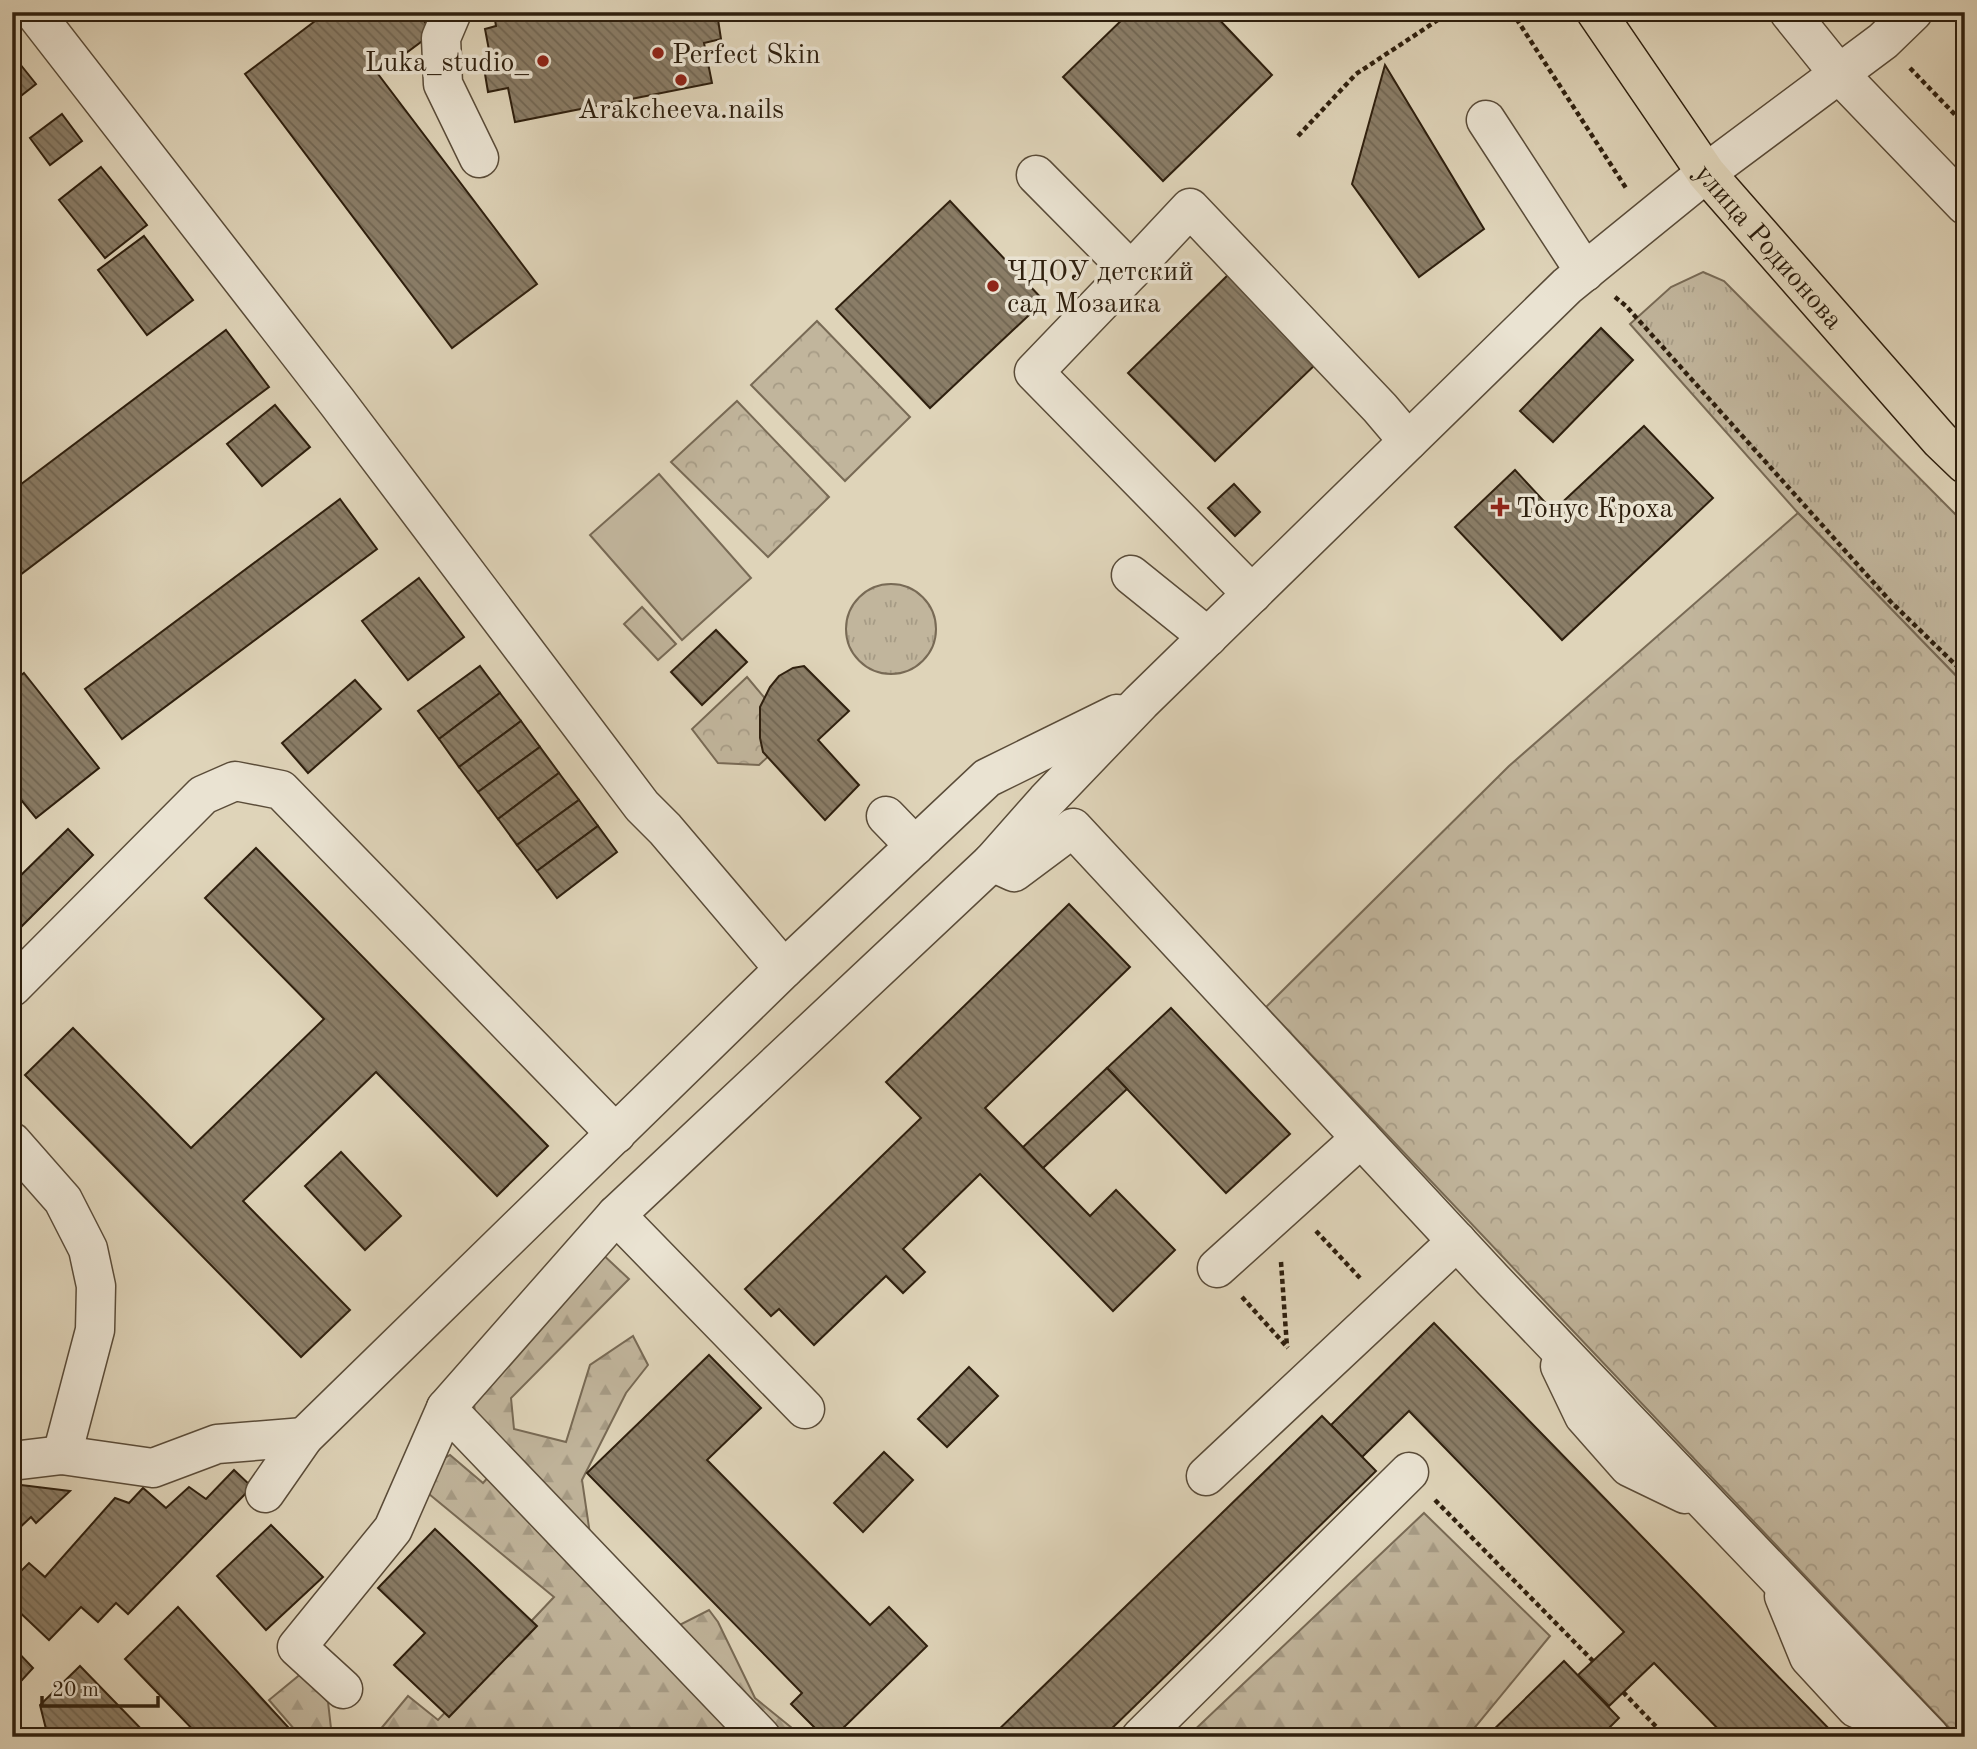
<svg xmlns="http://www.w3.org/2000/svg" width="1977" height="1749" font-family="'Old Standard TT',serif">
  <style>
    .grass { fill: url(#grass-tufts); stroke: #786a55; stroke-width: 2 }
    .forest { fill: url(#forest-firs); stroke: #786a55; stroke-width: 2 }
    .park { fill: url(#park-crowns); stroke: #786a55; stroke-width: 2 }
    .pitch { fill: #c1b59c; stroke: #786a55; stroke-width: 2 }
    .building { fill: url(#building-back-hatch); stroke: #2e1f0e; stroke-width: 2 }
    .lines { fill: none; stroke-linecap: round; stroke-linejoin: round }
    .minor-casing { stroke: #5a4c39; stroke-width: 41 }
    .major-casing { stroke: #2e1f0e; stroke-width: 41 }
    .path { stroke: #2e1f0e; stroke-width: 4.5; stroke-dasharray: 5 3.5; stroke-linecap: butt }
    .minor { stroke: #eae3d2; stroke-width: 38 }
    .major { stroke: #dfd4b9; stroke-width: 38 }
    .poi-dot { fill: #8f2418; stroke: #eae3d2; stroke-width: 2.5 }
    .labels { text-anchor: middle; stroke-width: 7; stroke-linejoin: round; paint-order: stroke }
    .poi-label { font-size: 28px; fill: #2e1f0e; stroke: #eae3d2; text-anchor: start }
    .street-label { font-size: 28px; fill: #2e1f0e; stroke: #eae3d2 }
  </style>
  <defs>
    <pattern id="grass-tufts" width="24" height="20" patternUnits="userSpaceOnUse" patternTransform="scale(1.75)"><rect width="24" height="20" fill="#c1b59c"/><path d="M3 7l-1-3M5 7V3M7 7l1-3M15 17l-1-3M17 17v-4M19 17l1-3" fill="none" stroke="#a69b85"/></pattern>
    <pattern id="forest-firs" width="22" height="20" patternUnits="userSpaceOnUse" patternTransform="scale(1.75)"><rect width="22" height="20" fill="#c1b59c"/><path d="M5 1l3.5 6h-7zM16 11l3.5 6h-7z" fill="#a69b85"/></pattern>
    <pattern id="park-crowns" width="20" height="18" patternUnits="userSpaceOnUse" patternTransform="scale(1.75)"><rect width="20" height="18" fill="#c1b59c"/><path d="M2 6a3 3 0 1 1 6 0M12 15a3 3 0 1 1 6 0" fill="none" stroke="#a69b85"/></pattern>
    <pattern id="building-back-hatch" width="6" height="6" patternUnits="userSpaceOnUse" patternTransform="scale(1.75)"><rect width="6" height="6" fill="#8a7d67"/><path d="M-1 5l2 2M0 0l6 6M5-1l2 2" fill="none" stroke="#716653"/></pattern>
  </defs>
  <rect width="100%" height="100%" fill="#dfd4b9"/>
  <filter id="stains"><feTurbulence type="fractalNoise" baseFrequency=".00286" numOctaves="4"/><feColorMatrix values="0 0 0 0 .2 0 0 0 0 .09 0 0 0 0 .02 0 0 0 .5 -.17"/></filter>
  <radialGradient id="worn" r=".72"><stop offset=".6" stop-color="#630" stop-opacity="0"/><stop offset="1" stop-color="#630" stop-opacity=".3"/></radialGradient>
  <g class="grass">
    <path d="M1703,272L1724,281L1965,524V685L1798,513L1630,324L1671,287Z"/>
    <circle cx="891" cy="629" r="45"/>
  </g>
  <g class="forest">
    <path d="M599,1251L629,1279L511,1398L514,1429L566,1442L590,1365L633,1336L648,1365L626,1393L582,1480L598,1588L656,1637L709,1610L718,1622L755,1698L803,1737H374L408,1696L438,1720L554,1597L429,1494L426,1467L450,1455L483,1483L507,1456L475,1411L470,1382Z"/>
    <path d="M1424,1513L1550,1636L1467,1737H1187Z"/>
    <path d="M302,1673L328,1702L332,1737H301L269,1700Z"/>
  </g>
  <g class="park">
    <path d="M817,321L910,417L845,481L751,385Z"/>
    <path d="M737,401L829,497L768,557L671,462Z"/>
    <path d="M1798,513L1965,685V1727L1956,1735L1266,1007L1509,766Z"/>
    <path d="M747,677L794,733L759,765L718,763L692,729Z"/>
  </g>
  <g class="pitch">
    <path d="M659,474L751,578L682,640L590,535Z"/>
    <path d="M642,607L676,644L658,660L624,624Z"/>
  </g>
  <g class="building">
    <path d="M327,12H417L433,33L378,74L537,284L452,348L245,74Z"/>
    <path d="M500,12H698L699,16L717,13L721,39L704,43L712,83L515,122L508,88L488,92L484,68L492,66L485,29L496,26L494,14Z"/>
    <path d="M1130,12H1212L1272,75L1163,181L1063,77Z"/>
    <path d="M12,54L36,84L12,103Z"/>
    <path d="M1385,65L1484,229L1419,277L1352,184Z"/>
    <path d="M62,114L82,141L50,165L30,138Z"/>
    <path d="M101,167L147,225L105,258L59,200Z"/>
    <path d="M950,201L1044,301L930,408L836,309Z"/>
    <path d="M144,236L193,300L147,335L98,270Z"/>
    <path d="M1232,271L1319,361L1215,461L1128,373Z"/>
    <path d="M1601,328L1633,360L1553,442L1520,411Z"/>
    <path d="M226,330L269,387L16,578L12,573V491Z"/>
    <path d="M275,405L310,447L262,486L227,444Z"/>
    <path d="M1644,426L1713,498L1562,640L1455,527L1515,470L1553,511Z"/>
    <path d="M1234,484L1260,512L1235,536L1208,508Z"/>
    <path d="M340,499L377,549L122,739L85,689Z"/>
    <path d="M419,578L464,637L408,680L362,621Z"/>
    <path d="M716,630L747,662L702,705L671,672Z"/>
    <path d="M480,666L500,693L439,739L418,711Z"/>
    <path d="M804,666L849,711L818,740L859,785L825,820L763,752L760,738V707L770,687L779,676L793,668Z"/>
    <path d="M24,673L99,768L36,818L12,789V682Z"/>
    <path d="M355,680L381,709L308,773L282,743Z"/>
    <path d="M500,693L521,721L459,767L439,739Z"/>
    <path d="M521,721L540,747L478,792L459,767Z"/>
    <path d="M540,747L559,773L498,819L478,792Z"/>
    <path d="M559,773L579,800L517,845L498,819Z"/>
    <path d="M579,800L598,826L537,871L517,845Z"/>
    <path d="M598,826L617,852L557,898L537,871Z"/>
    <path d="M68,829L93,855L12,936V884Z"/>
    <path d="M256,848L548,1146L497,1196L376,1072L243,1201L350,1310L301,1357L25,1075L73,1028L191,1148L324,1019L205,898Z"/>
    <path d="M1069,904L1130,967L985,1108L1090,1216L1116,1190L1175,1250L1113,1311L980,1174L903,1249L925,1272L903,1293L886,1276L814,1345L779,1309L771,1316L745,1289L921,1118L886,1082Z"/>
    <path d="M1171,1008L1290,1134L1226,1193L1107,1068Z"/>
    <path d="M1107,1068L1127,1089L1043,1168L1023,1147Z"/>
    <path d="M341,1152L401,1216L365,1250L305,1186Z"/>
    <path d="M1434,1323L1837,1737H1726L1654,1663L1609,1706L1578,1675L1624,1632L1409,1411L1362,1457L1331,1425Z"/>
    <path d="M709,1355L761,1408L707,1460L870,1625L889,1607L927,1646L834,1737H824L791,1704L802,1693L587,1473Z"/>
    <path d="M969,1367L998,1396L947,1447L918,1419Z"/>
    <path d="M1322,1416L1376,1471L1103,1737H991Z"/>
    <path d="M884,1452L913,1480L863,1532L834,1503Z"/>
    <path d="M234,1470L252,1487L128,1614L116,1603L98,1622L81,1607L49,1640L12,1605V1580L29,1563L45,1577L115,1498L129,1503L143,1488L166,1508L189,1487L206,1499Z"/>
    <path d="M21,1485L70,1491L36,1523L31,1517L12,1535V1492Z"/>
    <path d="M271,1525L323,1577L266,1630L217,1576Z"/>
    <path d="M435,1529L537,1626L449,1717L394,1665L425,1633L378,1588Z"/>
    <path d="M178,1607L288,1727L286,1737H200L125,1659Z"/>
    <path d="M12,1646L33,1668L12,1691Z"/>
    <path d="M1564,1661L1619,1718L1600,1737H1486Z"/>
    <path d="M80,1666L149,1737H48L40,1705Z"/>
  </g>
  <g class="lines">
    <g class="minor-casing">
      <g id="minor">
        <path d="M34,12L337,402L642,806L665,829L784,969"/>
        <path d="M452,12L441,38L443,84L479,158"/>
        <path d="M1789,12L1839,74L1965,205"/>
        <path d="M1486,120L1585,272"/>
        <path d="M1036,175L1131,271L1034,372L1252,594"/>
        <path d="M1131,271L1190,208L1380,408L1408,441"/>
        <path d="M1131,575L1208,637"/>
        <path d="M886,816L915,846"/>
        <path d="M992,862L1014,872L1073,828L1492,1279L1930,1737"/>
        <path d="M12,987L203,795L235,781L281,790L616,1134"/>
        <path d="M12,1142L63,1200L88,1249L96,1286L95,1330L62,1455"/>
        <path d="M616,1215L446,1408L761,1737"/>
        <path d="M1217,1268L1361,1138"/>
        <path d="M1560,1366L1584,1416L1629,1467L1685,1494"/>
        <path d="M805,1409L616,1215L992,862L1046,801L1141,702L1567,286L1706,173L1883,41L1913,12"/>
        <path d="M12,1461L62,1455L153,1468L217,1444L304,1437"/>
        <path d="M1206,1476L1457,1241"/>
        <path d="M265,1493L304,1437L784,969L987,778L1117,714"/>
        <path d="M1784,1596L1809,1657L1856,1708L1918,1735"/>
        <path d="M343,1689L297,1647L393,1529L446,1408"/>
        <path d="M1141,1737L1409,1472"/>
      </g>
    </g>
    <g class="major-casing">
      <g id="major">
        <path id="s1" d="M1596,12L1706,173L1940,440L1965,464"/>
      </g>
    </g>
    <g class="path">
      <path d="M1512,12L1626,188"/>
      <path d="M1910,68L1965,125"/>
      <path d="M1298,136L1356,74L1450,12"/>
      <path d="M1615,297L1626,306L1891,602L1965,674"/>
      <path d="M1316,1231L1360,1278"/>
      <path d="M1281,1262L1287,1347"/>
      <path d="M1242,1297L1288,1348"/>
      <path d="M1435,1500L1593,1661"/>
      <path d="M1623,1692L1666,1737"/>
    </g>
    <use href="#minor" class="minor"/>
    <use href="#major" class="major"/>
  </g>
  <g class="poi-dot">
    <circle cx="658" cy="53" r="7"/>
    <circle cx="543" cy="61" r="7"/>
    <circle cx="681" cy="80" r="7"/>
    <circle cx="993" cy="286" r="7"/>
    <path d="M1496.5 496.5h7v7h7v7h-7v7h-7v-7h-7v-7h7z"/>
  </g>
  <g class="labels">
    <g class="poi-label">
      <text x="672" y="63">Perfect Skin</text>
      <text x="529" y="71" text-anchor="end">Luka_studio_</text>
      <text x="681" y="118" text-anchor="middle">Arakcheeva.nails</text>
      <text x="1007" y="280">ЧДОУ детский<tspan x="1007" dy="32">сад Мозаика</tspan></text>
      <text x="1516" y="517">Тонус Кроха</text>
    </g>
    <g class="street-label">
      <text dy="10" stroke="none"><textPath href="#s1" startOffset="292">улица Родионова</textPath></text>
    </g>
  </g>
  <rect width="1977" height="1749" fill="none" stroke="#dfd4b9" stroke-width="42"/>
  <rect x="14" y="14" width="1949" height="1721" fill="none" stroke="#2e1f0e" stroke-width="3.5"/>
  <rect x="21" y="21" width="1935" height="1707" fill="none" stroke="#2e1f0e" stroke-width="2"/>
  <path d="M42 1696v10h116v-10" fill="none" stroke="#2e1f0e" stroke-width="3.5"/>
  <text x="52" y="1696" font-size="21" fill="#2e1f0e" stroke="#eae3d2" stroke-width="5" paint-order="stroke">20 m</text>
  <rect width="100%" height="100%" filter="url(#stains)"/>
  <rect width="100%" height="100%" fill="url(#worn)"/>
</svg>
